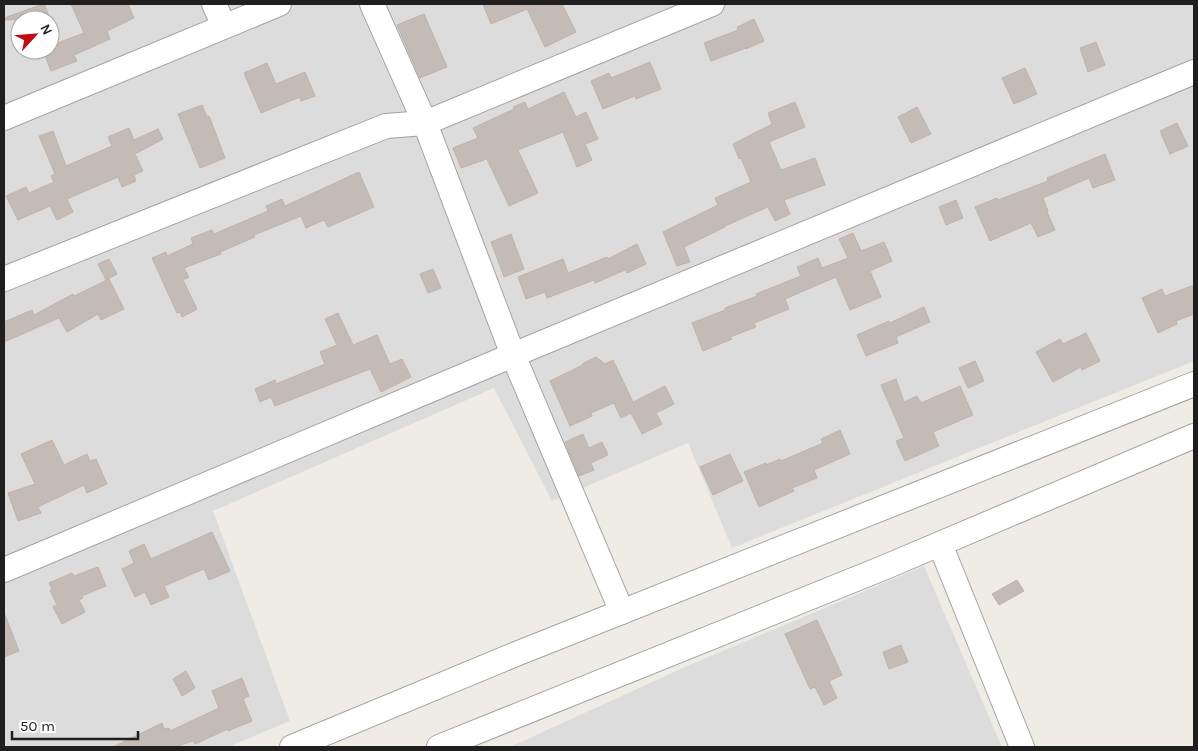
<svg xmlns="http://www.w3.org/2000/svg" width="1198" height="751" font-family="Karla,sans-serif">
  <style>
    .residential { fill: #dddcdc; fill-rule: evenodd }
    .building { fill: #c4bbb6; stroke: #c0b2a9 }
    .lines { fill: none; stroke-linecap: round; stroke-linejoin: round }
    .minor-casing { stroke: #a3a3a3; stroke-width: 26 }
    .minor { stroke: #fff; stroke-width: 24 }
  </style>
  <rect width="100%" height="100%" fill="#efece6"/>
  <g class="residential">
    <path d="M4,4H1194V361L732,548L688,443L552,501L494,388L213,511L290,721L228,747H4ZM20,20H50V50H20Z"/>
    <path d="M924,566L1002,747H510L685,667Z"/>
  </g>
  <g class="building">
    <path d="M43,4H44L51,20H4V18Z"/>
    <path d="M71,4H128L134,18L107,31L110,39L74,55L77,61L51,71L43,50H50V46L84,33Z"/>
    <path d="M483,4H562L576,32L545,47L527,9L491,24Z"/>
    <path d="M424,14L447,67L420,78L397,25Z"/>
    <path d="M754,19L764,41L746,49V48L711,61L704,43L738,30L737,27Z"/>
    <path d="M1096,42L1105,65L1088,72L1080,48Z"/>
    <path d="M650,62L661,89L636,99L635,96L603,109L591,81L609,73L611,78Z"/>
    <path d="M267,63L276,84L305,72L315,96L301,101L300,97L261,113L244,73Z"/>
    <path d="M1025,68L1037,94L1014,104L1002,78Z"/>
    <path d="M564,92L576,117L586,112L598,139L585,144L592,160L577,167L563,132L518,150L538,193L509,206L487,159L461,168L453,148L478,138L473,128L514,109L513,107L525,102L528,109Z"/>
    <path d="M795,102L805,127L769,142L781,170L815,158L825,185L784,200L790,214L775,221L768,207L725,226V227L684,247L690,262L677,266L663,232L718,205L715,198L751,182L741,158L739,159L733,144L772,124L768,113Z"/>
    <path d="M202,105L207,117L209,116L225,158L200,168L178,114Z"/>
    <path d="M917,107L931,134L911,143L898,117Z"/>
    <path d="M1177,123L1188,146L1170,154L1160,131Z"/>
    <path d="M129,128L134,140L158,129L163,139L135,154L143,171L134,175L136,181L122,187L118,177L67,199L73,212L57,220L50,206L18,220L6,196L26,187L29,193L54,182L51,176L55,174L39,136L53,131L66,166L112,146L108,137Z"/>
    <path d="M1105,154L1115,180L1093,188L1089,178L1043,198L1048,211L1047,212L1055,230L1038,237L1031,223L990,241L975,207L997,198L998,200L1048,181L1047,178Z"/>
    <path d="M359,172L374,207L328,227L324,220L306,228L301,216L254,235L255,237L220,252L221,254L184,268L189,277L183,280L197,309L182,317L180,312L177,313L152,258L166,252L167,256L193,244L191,238L212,230L214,234L268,211L266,206L282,199L285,206Z"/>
    <path d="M956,200L963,218L946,225L939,207Z"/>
    <path d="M853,233L861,251L884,242L892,261L870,271L881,297L850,310L836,277L785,299L789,309L754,323L756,327L730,337L732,339L703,351L692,323L725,310V308L757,296L756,294L801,276L797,267L818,258L822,268L848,258L839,239Z"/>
    <path d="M511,234L524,269L504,277L491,242Z"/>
    <path d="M637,244L646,264L627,273L625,270L595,283L594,280L547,298L545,292L526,299L518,277L563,259L568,273L607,257L608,259Z"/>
    <path d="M109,259L117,274L106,280L98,264Z"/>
    <path d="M433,269L441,288L428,293L420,274Z"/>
    <path d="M109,279L124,309L101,320L98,314L67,332L59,318L4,342V322L32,310L34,315L73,294L74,296Z"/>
    <path d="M1194,285V314L1176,321L1177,324L1158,333L1142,298L1162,289L1165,296Z"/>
    <path d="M924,307L930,322L896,337L898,343L866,356L857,335L889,321L890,323Z"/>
    <path d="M338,313L353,345L377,335L390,364L402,359L411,377L381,392L370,369L275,406L271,397L260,402L255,389L275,380L276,384L325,364L320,352L337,345L325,319Z"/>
    <path d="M1086,333L1100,361L1082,370L1081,367L1053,382L1036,352L1060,339L1063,344Z"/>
    <path d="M596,357L605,364L613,360L633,402L665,386L674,404L656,413L662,424L642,434L631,413L621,418L614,403L591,413L592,416L570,426L550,381L583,365L582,364Z"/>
    <path d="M975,361L984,381L968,388L959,368Z"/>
    <path d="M896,379L904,402L917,396L921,403L960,386L973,415L933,432L939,446L905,461L896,441L904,438L881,385Z"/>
    <path d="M840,430L850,454L814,470L817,478L792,488L794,491L759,507L744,472L766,463V465L780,459L781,461L823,443L821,439Z"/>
    <path d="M583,434L589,448L602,442L608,455L591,463L594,470L579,476L565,442Z"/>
    <path d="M52,440L64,465L87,454L90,461L96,459L107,484L87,493L84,485L38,507L41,513L18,521L8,493L35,484L21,454Z"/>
    <path d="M730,454L743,481L713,495L700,467Z"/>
    <path d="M212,532L230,571L209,580L204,569L164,586L169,597L151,605L145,592L135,597L122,569L134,563L129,551L144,544L151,559Z"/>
    <path d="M98,567L106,586L82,596L83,598L79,600L85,612L62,624L53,607L57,605L50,590L52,589L49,583L72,573L74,576Z"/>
    <path d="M1017,580L1024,591L999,605L992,594Z"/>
    <path d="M4,615H5L19,651L4,657Z"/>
    <path d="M817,620L842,675L829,681L837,698L824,705L815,687L810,689L785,634Z"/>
    <path d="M901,645L908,662L889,669L883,652Z"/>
    <path d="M186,671L195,688L182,696L173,679Z"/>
    <path d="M242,678L249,696L243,699L252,721L228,731V729L195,744L193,741L174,747H113L162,723L164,729L169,728L170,731L219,708L212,691Z"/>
  </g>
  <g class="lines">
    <g class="minor-casing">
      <g id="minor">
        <path d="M214,4L224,26"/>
        <path d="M372,4L425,123L513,355L622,612"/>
        <path d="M4,118L279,4"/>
        <path d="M4,279L386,126L425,123L712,4"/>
        <path d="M940,544L1022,747"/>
        <path d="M4,570L513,355L1194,72"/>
        <path d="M292,747L516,654L1194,384"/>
        <path d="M439,747L883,568L1194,436"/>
      </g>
    </g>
    <use href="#minor" class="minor"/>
  </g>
  <rect width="1198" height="751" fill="none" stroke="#1f1f1f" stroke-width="10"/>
  <g transform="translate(35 35) rotate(64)"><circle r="24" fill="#ffffff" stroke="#a5a5a5"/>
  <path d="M0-4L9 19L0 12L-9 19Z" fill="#c20c15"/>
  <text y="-8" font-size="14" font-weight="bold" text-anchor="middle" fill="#1f1f1f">N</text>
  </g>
  <path d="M12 731v8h126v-8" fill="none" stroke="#1f1f1f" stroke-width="2.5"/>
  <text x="20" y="731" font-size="15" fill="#1f1f1f" stroke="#ffffff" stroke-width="4" paint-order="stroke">50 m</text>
</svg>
